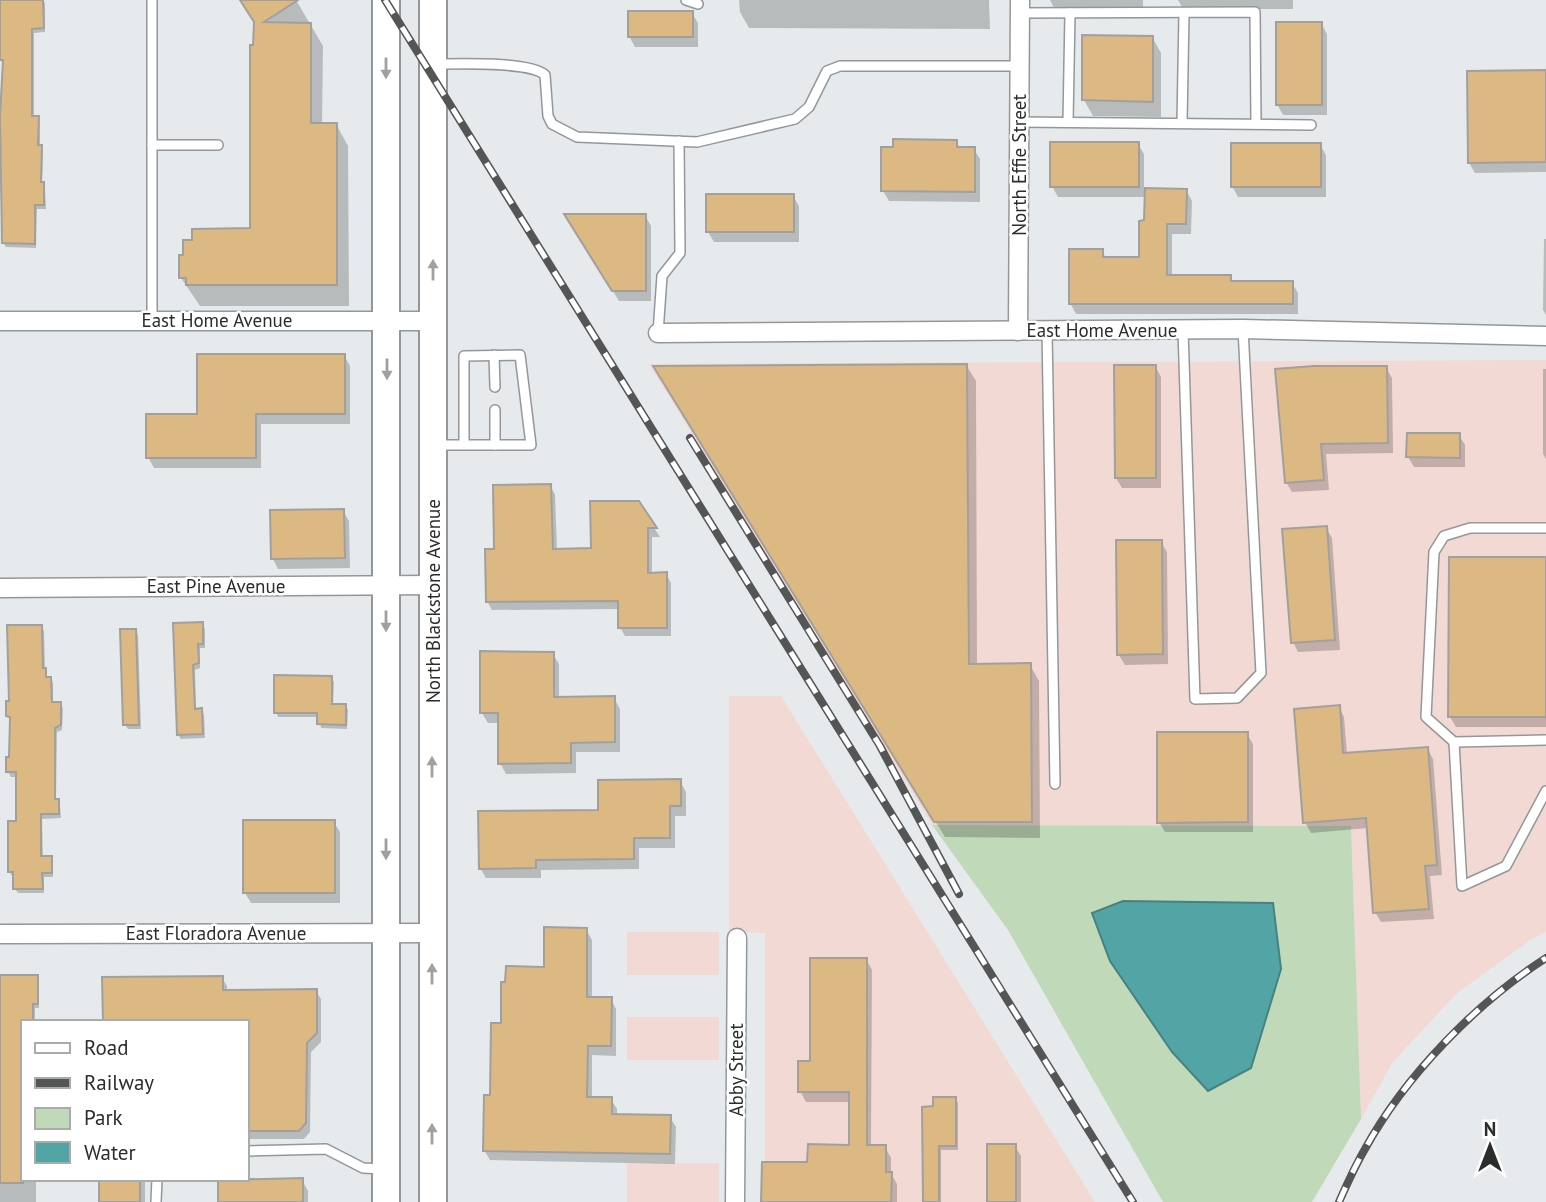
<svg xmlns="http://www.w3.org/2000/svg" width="1546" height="1202" font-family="'PT Sans',sans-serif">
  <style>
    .industrial { fill: #f3d9d4 }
    .green { fill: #c0d9b9 }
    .water { fill: #53a5a5; stroke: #478181; stroke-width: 2 }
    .shadow { fill: #0003 }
    .building { fill: #dcb883; stroke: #a2a09e; stroke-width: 2 }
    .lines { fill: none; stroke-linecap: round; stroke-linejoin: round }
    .lane-casing { stroke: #949799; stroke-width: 12 }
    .street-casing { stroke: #949799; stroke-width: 21 }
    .primary-casing { stroke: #949799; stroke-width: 30 }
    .lane { stroke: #fff; stroke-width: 9 }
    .street { stroke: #fff; stroke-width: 18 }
    .primary { stroke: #fff; stroke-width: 26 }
    .rail-casing { stroke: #545555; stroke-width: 8 }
    .rail { stroke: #fff; stroke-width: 5; stroke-dasharray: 16; stroke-linecap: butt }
    .oneway { fill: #a0a0a0 }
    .labels { text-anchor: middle; stroke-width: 5; stroke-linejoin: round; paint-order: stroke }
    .street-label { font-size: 19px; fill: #2b2c2c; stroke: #fff }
  </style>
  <rect width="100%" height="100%" fill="#e7eaec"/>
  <g class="industrial">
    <path d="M1546,360V932L1530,940L1456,994L1393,1062L1361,1119L1351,826L932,825L649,364Z"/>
    <path d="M729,696H781L1095,1202H765V933L729,932Z"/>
    <rect x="627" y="932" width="92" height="43"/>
    <rect x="627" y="1017" width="92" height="43"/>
    <rect x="627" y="1163" width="92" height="39"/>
  </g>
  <path class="green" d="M932,825L1351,826L1361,1119L1312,1202H1163L1008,930Z"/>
  <path class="water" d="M1123,901L1273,903L1281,969L1251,1068L1208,1091L1172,1052L1110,961L1092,913Z"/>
  <g class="shadow">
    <path d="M0,0H43L45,4V32L34,33V118H38L40,123V145L43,151L42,184L45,189L46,209H37L36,248L6,247L3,243L0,118H3L4,64L0,60Z"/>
    <path d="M241,0H296L323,46L322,124H336L348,146L349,306H200L181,278L252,229L255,23Z"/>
    <path d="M739,0H989L990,29L749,28L740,12Z"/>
    <path d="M1050,0H1143V8H1054Z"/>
    <path d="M1178,0H1293V9H1183Z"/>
    <path d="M692,13L698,23V47H635L629,36Z"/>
    <path d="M1321,23L1327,34V115H1283L1277,104Z"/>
    <path d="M1152,37L1161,53V117L1093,116L1084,100Z"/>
    <path d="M1546,72V172L1475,173L1469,163Z"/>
    <path d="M956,141L960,148L974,149L980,159V202L889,201L883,191Z"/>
    <path d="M1138,144L1144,154V190H1186L1192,201L1191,234H1172V277H1230L1233,283H1292L1298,293V314H1076L1070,303L1102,251L1106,258L1141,259L1146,222V197H1058L1052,186Z"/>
    <path d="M1320,145L1326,155V197H1238L1232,186Z"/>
    <path d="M793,196L799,206V242H714L708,232Z"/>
    <path d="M645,215L651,226V301H619L567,216Z"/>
    <path d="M1544,239H1546V315L1543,310Z"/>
    <path d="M344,355L350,366V424H261V468H154L148,457L198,416Z"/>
    <path d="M966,365L976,381L977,665H1030L1039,681L1040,838L945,837L664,382Z"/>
    <path d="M1155,366L1161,377V488H1122L1116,478Z"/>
    <path d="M1386,368L1392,378L1393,453L1326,454L1329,490L1292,492L1286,482Z"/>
    <path d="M1543,369H1546V459L1543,454Z"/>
    <path d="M1459,435L1465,445V467H1414L1408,457Z"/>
    <path d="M550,486L555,494L557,550H593L638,503L660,537H652V574H666L671,583V636H625L620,627V609L492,610L487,601L496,551Z"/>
    <path d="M343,511L349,521L350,568L278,569L273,559Z"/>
    <path d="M1326,528L1332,538L1340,650L1298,652L1293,642Z"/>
    <path d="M1161,542L1167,552L1168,664L1125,665L1119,655Z"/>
    <path d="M1546,559V727H1456L1450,717Z"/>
    <path d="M202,624L205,629V648H200V668L195,670L196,710H201L204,715L205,738L181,739L178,735L175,625Z"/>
    <path d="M41,627L44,631L45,670L47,679H50L53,683V704H60L63,708L62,730L57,732L56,800L60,805L61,818L42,819L43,858H51L53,862V877H44V893H18L15,889V876H12L9,871L17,823V777H11L8,772L11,758L10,720L8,716L10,703Z"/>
    <path d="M135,630L138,635L141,729H128L125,725Z"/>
    <path d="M553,654L559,664V699L614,698L620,709V752H576V773L506,774L500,763L499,723H488L482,713Z"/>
    <path d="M331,678L334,682L333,705L345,706L348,710L347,729L321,728L319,717H278L276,712Z"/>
    <path d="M1339,707L1344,717L1347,754L1427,748L1433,759L1442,875L1430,876L1434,919L1381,922L1375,912L1368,828L1311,833L1305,822Z"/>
    <path d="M1247,734L1253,744V832H1165L1159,822Z"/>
    <path d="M680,781L686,792V816H675V848H639V869L541,870V878H486L480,868Z"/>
    <path d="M334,822L340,832V903H251L245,893Z"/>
    <path d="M586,929L592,940V998L611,999L616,1009V1056L592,1055V1098L611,1099L617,1109V1116L670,1117L676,1127L675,1164L490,1160L484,1150L502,1025L545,969Z"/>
    <path d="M866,959L872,970L871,1147H885L891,1158V1173L897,1184V1202H763L809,1164L851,1147V1102H806L800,1091L812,1063Z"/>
    <path d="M0,977H37L39,981V1008H35V1022H23V1179H36V1202H0Z"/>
    <path d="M222,978L227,986V992L316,991L321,999V1042L311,1052L310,1132L304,1139H247V1022H105Z"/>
    <path d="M955,1099L958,1103V1150H941V1202H925L935,1108Z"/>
    <path d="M1015,1146L1021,1156V1202H989Z"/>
    <rect x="101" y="1179" width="44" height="23"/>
    <path d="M302,1180L308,1191V1202H220Z"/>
  </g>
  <g class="building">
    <path d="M0,0H43L44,28L32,29V116H39L38,145H42L41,182H44V205H35V244L2,243L0,116L3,60H0Z"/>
    <path d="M240,0H298L264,22L311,23V123H337V285H186V278H179V255H183V240H192V229L250,228V45H253L254,22Z"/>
    <rect x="628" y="11" width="65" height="26"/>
    <rect x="1276" y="22" width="46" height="83"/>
    <path d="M1082,35L1153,36V102L1082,100Z"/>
    <path d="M1546,70V162L1468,163L1467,71Z"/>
    <path d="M893,139L957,140V147H975V192L881,191V147H893Z"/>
    <rect x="1050" y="142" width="89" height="45"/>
    <rect x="1231" y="143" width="90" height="44"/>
    <path d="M1145,188L1187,189L1186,224H1167V275H1231V281H1293V304H1069V249H1103V257H1139V221L1144,220Z"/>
    <rect x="706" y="194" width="88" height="38"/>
    <path d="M564,214H646V291H612Z"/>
    <path d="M197,354H345V414H256V458H146V414H197Z"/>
    <path d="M967,364L969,664L1031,663L1032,822H934L653,366Z"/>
    <path d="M1114,365H1156V478H1115Z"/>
    <path d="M1314,366H1387L1388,443L1321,444L1324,480L1285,483L1275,369Z"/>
    <path d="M1407,433H1460V458L1406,457Z"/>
    <path d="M551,484L553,549L591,548L590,501H639L657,528H648V573L667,572V628H618V601L486,602L485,549H494L493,485Z"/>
    <path d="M344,509L345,558L271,559L270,510Z"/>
    <path d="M1327,526L1335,640L1291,643L1282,529Z"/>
    <path d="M1116,540H1162L1163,654L1117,655Z"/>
    <path d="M1449,557H1546V717H1448Z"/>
    <path d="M203,622V644H198L199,663L193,665L195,709L202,708L203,734L177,735L173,623Z"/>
    <path d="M7,625H42L43,668H46V677H51L52,702H61V725L55,728V799H59V814H41V856H52V873H42L43,889H13V872H8V821H16V772H6V757H9L10,717L6,716V701H9Z"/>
    <path d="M120,629H136L139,725H123Z"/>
    <path d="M480,651L554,652V697L615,696V742L571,743V763L498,764V713H480Z"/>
    <path d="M274,675L332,676V704H346V725L317,724V713H274Z"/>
    <path d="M1340,705L1343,753L1428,747L1437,865L1425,866L1429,909L1373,913L1366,818L1303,823L1294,709Z"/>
    <path d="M1157,732H1248V822L1157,823Z"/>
    <path d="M681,779V806H670V838H634V859L536,860V868L479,869L478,811L598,810V780Z"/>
    <rect x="243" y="820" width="92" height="73"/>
    <path d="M544,927L587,928V997H612L611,1046H588L587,1097H612V1114L671,1115L670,1154L483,1151L484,1095H490L491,1023H501V982H505L506,966L544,967Z"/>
    <path d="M810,958H867V1145H886V1172H892L891,1202H761L762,1162H807L808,1144L849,1145V1092H798V1061H810Z"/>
    <path d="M0,975H38V1004H33V1022H23V1183H0Z"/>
    <path d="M223,976V990L317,989V1033L307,1043L306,1123L299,1131H247V1022H103L102,977Z"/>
    <path d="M933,1097H956V1146H939V1202H923L922,1107L933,1106Z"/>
    <rect x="987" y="1144" width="29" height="58"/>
    <path d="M303,1178V1202H218V1180Z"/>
    <rect x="99" y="1179" width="41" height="23"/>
  </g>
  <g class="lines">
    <g class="lane-casing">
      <g id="lane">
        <path d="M686,0L698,4"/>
        <path d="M1020,13L1255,12L1256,124"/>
        <path d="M435,64C458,64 530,61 545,75L548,116L552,124L577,137L697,142L795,119L809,107L827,71L840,66H1019"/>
        <path d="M1019,122L1311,125"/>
        <path d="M1068,122L1070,13"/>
        <path d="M1182,123L1184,13"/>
        <path d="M152,145H218"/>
        <path d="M152,320V0"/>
        <path d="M1183,330L1195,699L1237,698L1261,673L1243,329"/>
        <path d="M1047,331L1055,784"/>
        <path d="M658,333L662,276L680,253L679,141"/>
        <path d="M494,355L495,387"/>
        <path d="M495,410V445"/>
        <path d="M435,445H531L520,355L464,356V445"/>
        <path d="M1546,528H1470L1444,536L1434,552L1426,717L1454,742L1546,740"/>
        <path d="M1454,742L1462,886L1506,866L1546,791"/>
        <path d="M247,1151L326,1149L363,1168L384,1169"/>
        <path d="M156,1202L157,1179"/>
      </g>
    </g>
    <g class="street-casing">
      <g id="street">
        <path d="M0,321H433"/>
        <path d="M1018,331L1020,0"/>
        <path d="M658,333L1243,329L1546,336"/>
        <path d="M0,588L432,585"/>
        <path d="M0,934L432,933"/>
        <path d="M735,1202L737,938"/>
      </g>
    </g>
    <g class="primary-casing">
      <g id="primary">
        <path d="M386,1202V0"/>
        <path d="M433,1202V0"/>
      </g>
    </g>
    <use href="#lane" class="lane"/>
    <use href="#street" class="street"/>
    <use href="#primary" class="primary"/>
    <g class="rail-casing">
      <g id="rail">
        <path d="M385,0L1133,1202"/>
        <path d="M690,438L880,746L959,894"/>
        <path d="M1339,1202C1347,1184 1355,1166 1365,1149C1405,1076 1476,1003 1546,958"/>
      </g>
    </g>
    <use href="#rail" class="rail"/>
  </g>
  <defs><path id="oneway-solid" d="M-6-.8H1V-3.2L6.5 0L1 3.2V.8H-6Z" transform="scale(1.75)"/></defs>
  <g class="oneway">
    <use href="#oneway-solid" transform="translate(386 68) rotate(90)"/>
    <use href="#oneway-solid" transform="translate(433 270) rotate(-90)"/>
    <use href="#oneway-solid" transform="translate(387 369) rotate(90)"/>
    <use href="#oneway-solid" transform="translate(386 621) rotate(90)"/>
    <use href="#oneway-solid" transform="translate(432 767) rotate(-90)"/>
    <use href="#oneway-solid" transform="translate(386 849) rotate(90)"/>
    <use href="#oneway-solid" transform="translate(432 974) rotate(-90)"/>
    <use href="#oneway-solid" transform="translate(432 1134) rotate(-90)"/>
  </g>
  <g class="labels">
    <g class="street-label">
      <text transform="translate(1019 165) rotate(-90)" y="7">North Effie Street</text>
      <text x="217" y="327">East Home Avenue</text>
      <text x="1102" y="337">East Home Avenue</text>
      <text x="216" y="593">East Pine Avenue</text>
      <text transform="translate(433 601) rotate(-90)" y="7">North Blackstone Avenue</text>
      <text x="216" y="940">East Floradora Avenue</text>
      <text transform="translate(736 1070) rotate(-90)" y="7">Abby Street</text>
    </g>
  </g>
  <rect x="21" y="1020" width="228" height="161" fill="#ffffff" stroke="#aaabab" stroke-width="2"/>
  <rect x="35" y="1043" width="35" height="10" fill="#ffffff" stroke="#aaabab" stroke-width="2"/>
  <text x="84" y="1055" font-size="21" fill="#2b2c2c">Road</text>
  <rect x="35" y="1078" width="35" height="10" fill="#545555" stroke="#aaabab" stroke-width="2"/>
  <text x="84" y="1090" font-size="21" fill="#2b2c2c">Railway</text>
  <rect x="35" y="1108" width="35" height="21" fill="#c0d9b9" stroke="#aaabab" stroke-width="2"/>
  <text x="84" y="1125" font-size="21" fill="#2b2c2c">Park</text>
  <rect x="35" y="1142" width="35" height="21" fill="#53a5a5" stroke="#aaabab" stroke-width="2"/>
  <text x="84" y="1160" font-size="21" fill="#2b2c2c">Water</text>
  <g transform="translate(1490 1146)" stroke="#ffffff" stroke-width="5" paint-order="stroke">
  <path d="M0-5L12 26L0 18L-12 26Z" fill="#2b2c2c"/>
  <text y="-10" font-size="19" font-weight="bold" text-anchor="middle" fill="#2b2c2c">N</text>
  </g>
</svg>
